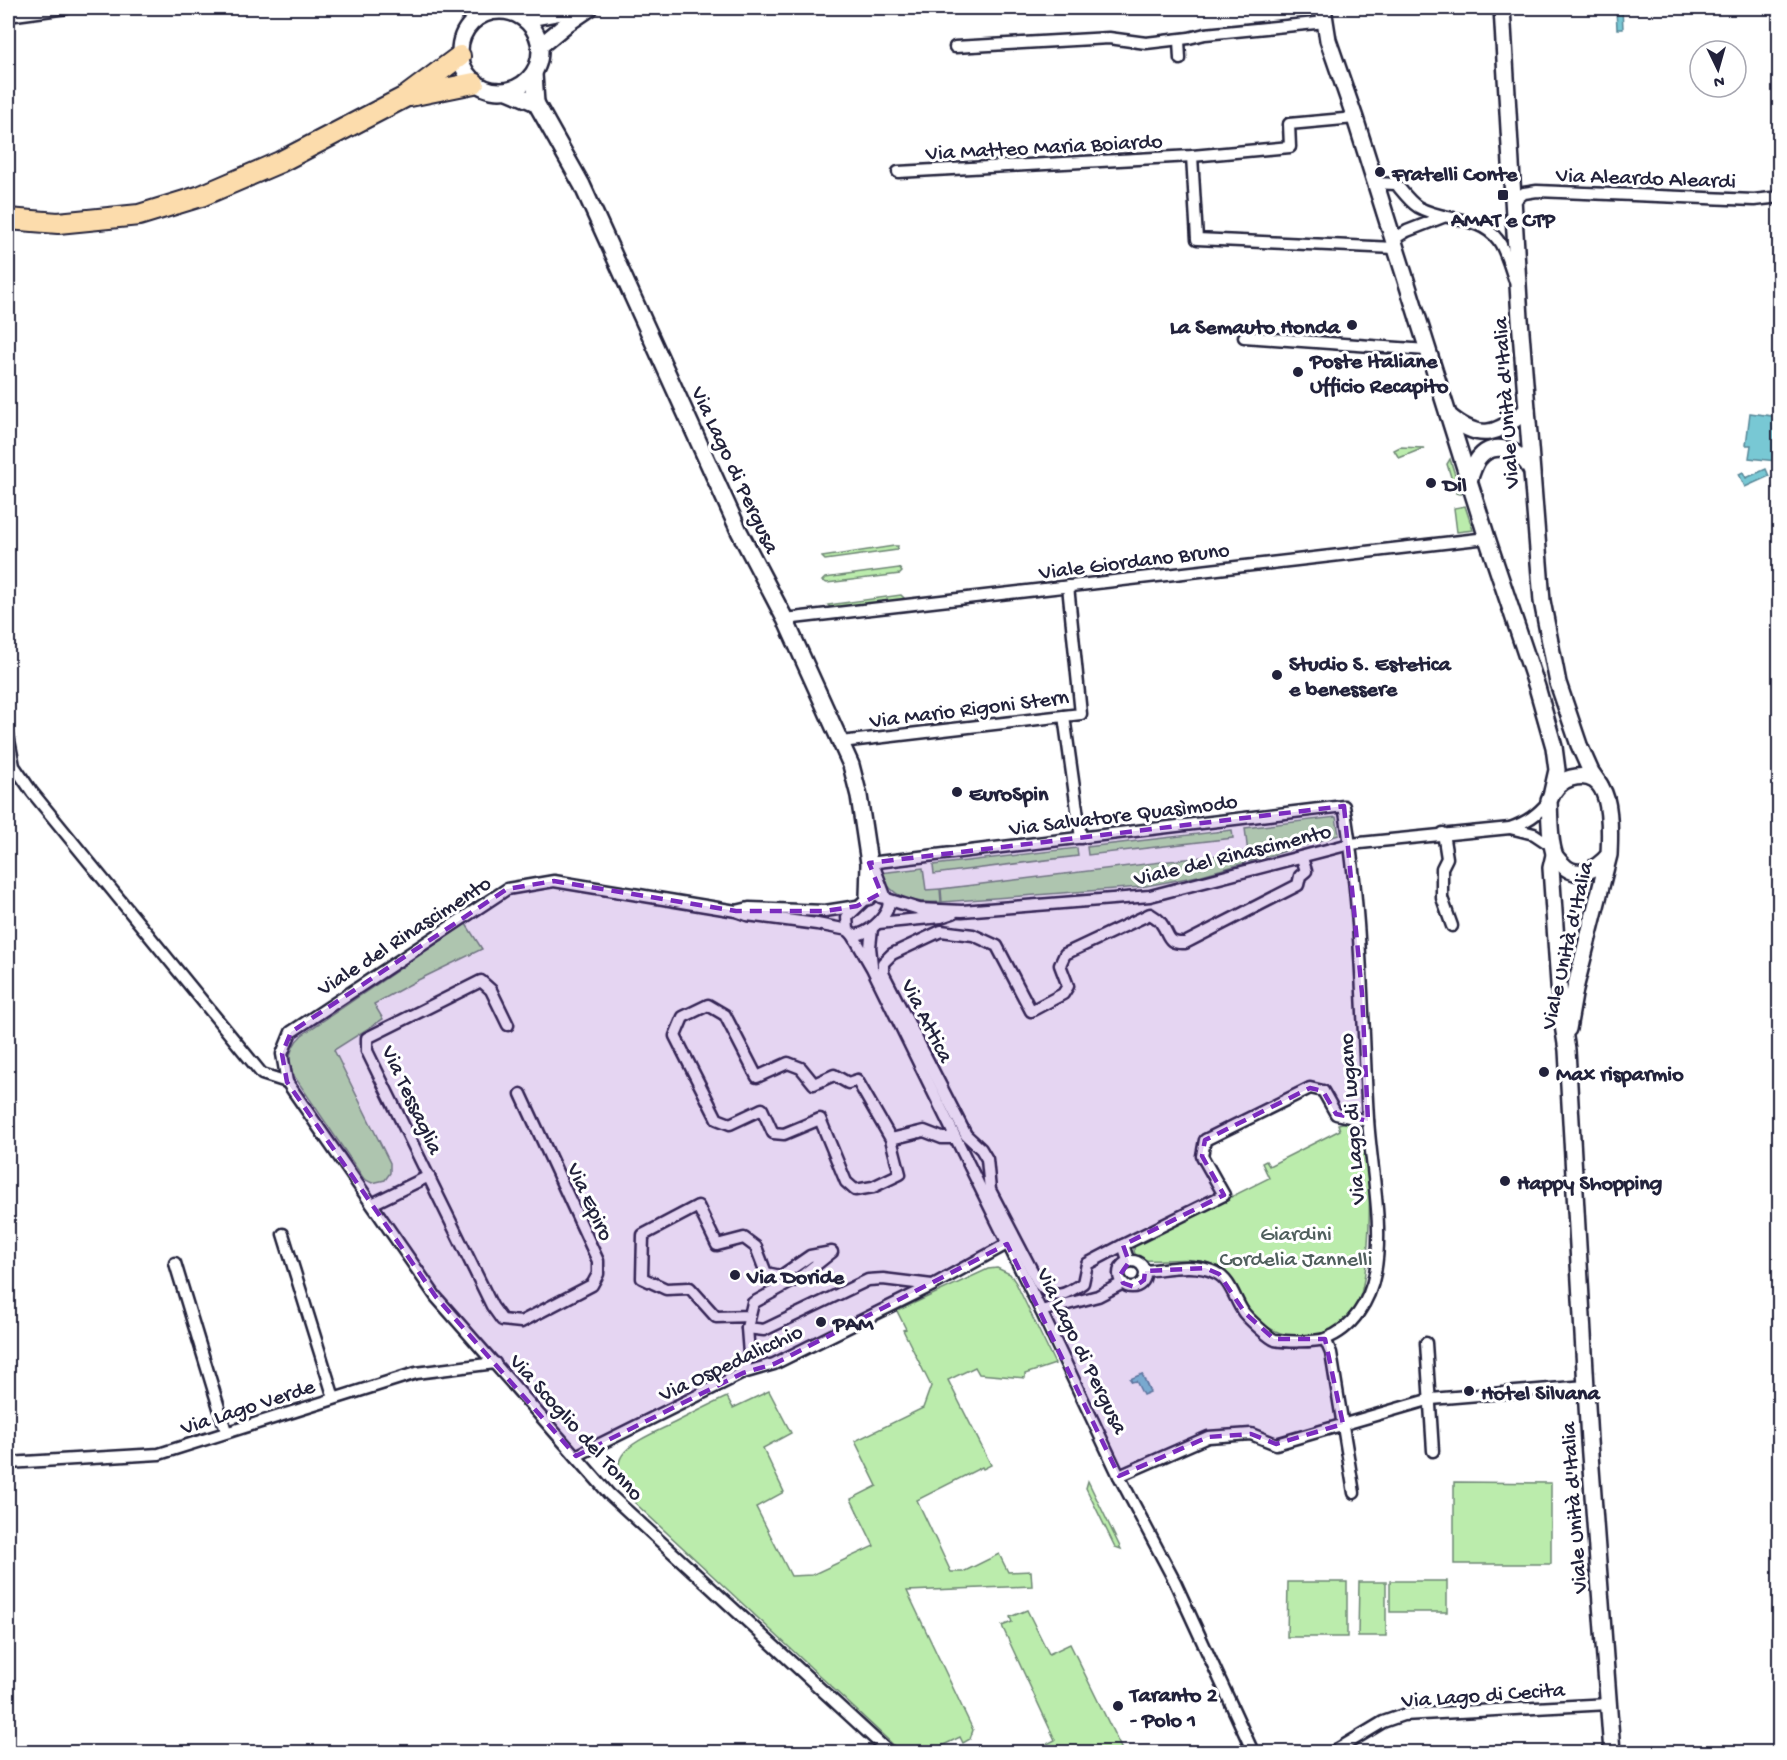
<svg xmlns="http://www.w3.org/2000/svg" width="1787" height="1760" font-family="'Gochi Hand',sans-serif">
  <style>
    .green { fill: #bbecac; stroke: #6e8774; stroke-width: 1.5 }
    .water { fill: #78c8d4; stroke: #568697; stroke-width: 1.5 }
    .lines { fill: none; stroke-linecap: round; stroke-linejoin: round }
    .street-casing { stroke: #22223b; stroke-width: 15 }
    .secondary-casing { stroke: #22223b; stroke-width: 20 }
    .highway-casing { stroke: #22223b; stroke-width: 24 }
    .street { stroke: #fff; stroke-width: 10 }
    .secondary { stroke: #fff; stroke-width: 15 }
    .highway { stroke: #fcdcac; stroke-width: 20 }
    .marked { fill: #7b2cbf; fill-opacity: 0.2; stroke: #7b2cbf; stroke-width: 4.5; stroke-dasharray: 12 8; stroke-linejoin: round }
    .poi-dot { fill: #22223b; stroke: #fff; stroke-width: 2 }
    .labels { text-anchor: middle; stroke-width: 6; stroke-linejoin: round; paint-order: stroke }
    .street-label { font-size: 22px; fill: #22223b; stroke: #fff }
    .poi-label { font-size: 22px; font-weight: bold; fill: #22223b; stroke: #fff; text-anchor: start }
    .park-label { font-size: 22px; fill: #505f5d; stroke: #fff }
  </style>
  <rect width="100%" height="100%" fill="#fff"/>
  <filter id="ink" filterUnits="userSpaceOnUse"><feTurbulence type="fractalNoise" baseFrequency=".0167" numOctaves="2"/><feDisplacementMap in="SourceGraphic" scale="12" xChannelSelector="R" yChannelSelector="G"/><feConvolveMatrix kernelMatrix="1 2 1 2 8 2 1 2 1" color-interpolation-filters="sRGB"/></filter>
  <g filter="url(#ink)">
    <g class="green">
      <path d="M1400,447L1424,448L1399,458L1394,450Z"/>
      <path d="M1450,459L1461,494L1456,493L1447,464Z"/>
      <path d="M1465,506L1473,530L1457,532L1454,508Z"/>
      <path d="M894,546H898L897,550L825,560L822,557Z"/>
      <path d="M899,568L902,572L900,574L827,583L822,581L825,578Z"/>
      <path d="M901,595L904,598L901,600L831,608L828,605Z"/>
      <path d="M1336,817L1339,835L1249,862L1245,828Z"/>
      <path d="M1232,830L1233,838L1088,855L1087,847Z"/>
      <path d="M1077,848L1078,856L934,874L933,865Z"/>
      <path d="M1243,852L1245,863L1198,876L1141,887L942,902L941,889Z"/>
      <path d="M923,868L926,890L940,889L941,902C914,904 892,899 880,873Z"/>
      <path d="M466,924L482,949L416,981L374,1004L383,1019L334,1050L390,1163V1173L385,1180L372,1183L364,1179L292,1073C287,1058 290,1046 302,1035Z"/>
      <path d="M1347,1122L1359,1128C1375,1150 1371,1279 1357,1304C1346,1325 1325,1338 1301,1337C1283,1336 1260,1327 1250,1311C1239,1294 1233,1274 1213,1265C1191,1255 1164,1262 1141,1260C1136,1256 1132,1252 1135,1245L1269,1178L1262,1163L1266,1161L1269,1166L1340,1130L1338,1124Z"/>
      <path d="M997,1268L1010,1274L1016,1283L1055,1364L1025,1374V1378L979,1374L975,1367L948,1380L991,1465L983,1469L982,1467L917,1500L951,1572H963L999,1554L1008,1572L1031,1571L1032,1586L907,1591L973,1730L970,1739L963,1743L960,1737L929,1752H906L903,1750L901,1752L634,1502C599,1457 628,1445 668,1426C688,1416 707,1406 727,1397L733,1408L769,1391L791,1433L763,1448L784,1492L756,1507L791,1576L812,1575L874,1546L851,1499L877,1486L855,1441L923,1408L931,1386L903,1330L906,1329L897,1311L988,1269Z"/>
      <path d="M1088,1481L1121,1549L1115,1547L1086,1488Z"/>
      <path d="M1454,1482L1551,1483V1564H1454Z"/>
      <rect x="1390" y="1581" width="57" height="31"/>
      <path d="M1288,1582H1347V1637H1287Z"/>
      <path d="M1359,1582H1386V1636H1358Z"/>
      <path d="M1027,1610L1049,1654L1070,1644L1123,1752H1032L1055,1740L1002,1626L1012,1622L1010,1617Z"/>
    </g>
    <g class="water">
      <path d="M1616,8H1622L1623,29H1617Z"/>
      <path d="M1750,413L1779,417L1778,443L1779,444V452H1777L1776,461L1749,458L1751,445H1746Z"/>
      <path d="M1766,469L1769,476L1745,487L1739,474L1743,472L1746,478Z"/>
      <path d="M1142,1374L1150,1392L1143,1395L1136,1381L1132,1382L1130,1379Z"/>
    </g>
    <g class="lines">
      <g class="street-casing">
        <g id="street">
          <path d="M8,16L67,8"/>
          <path d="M1179,40L1180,59"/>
          <path d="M955,47L1109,38L1146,43L1189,38L1205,34L1326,22"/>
          <path d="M1192,156L1197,239L1395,248"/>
          <path d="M898,172L1192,156L1290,147L1289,124L1355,118"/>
          <path d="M1374,183L1396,184C1402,191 1410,202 1418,207C1444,222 1479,215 1498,240C1506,251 1510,267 1514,279"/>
          <path d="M1514,201L1524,193L1537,191L1754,200L1780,197"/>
          <path d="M1392,240L1407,231L1443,217"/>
          <path d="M1244,337L1427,350"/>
          <path d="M785,619L1487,538"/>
          <path d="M1064,716L1081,838"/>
          <path d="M8,735L14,766L32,792L262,1074L287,1082"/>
          <path d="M841,742L1081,714L1068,586"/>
          <path d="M1510,828L1534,834L1552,846"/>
          <path d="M1443,833L1447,858L1442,868V898L1452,926"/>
          <path d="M869,863L1344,806C1362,909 1362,1015 1368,1119C1371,1168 1384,1225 1375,1273C1370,1300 1353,1329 1325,1339C1314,1342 1286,1342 1275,1340C1269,1338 1249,1319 1244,1313C1235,1301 1231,1280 1216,1273C1196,1262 1167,1269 1145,1271"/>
          <path d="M875,895C907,894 875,936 853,935L848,930L847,917L868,897Z"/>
          <path d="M887,899L919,909L962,911L1150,896L1350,844L1510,828C1527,822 1537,815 1549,801"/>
          <path d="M736,911L749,908L825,911L857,906"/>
          <path d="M878,923L941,917L953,913"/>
          <path d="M848,930L817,924L747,915L736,911L554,881L507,889L291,1032L282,1054L287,1082L436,1297L609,1494L889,1752"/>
          <path d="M853,935L872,968L1041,1311L1119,1476L1175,1582L1253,1752"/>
          <path d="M872,965L870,947L872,928"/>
          <path d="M508,1025L491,990L481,981L367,1038V1051L492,1306L502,1320L521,1322L592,1285L598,1274V1261L521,1094"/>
          <path d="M891,1139L900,1174L873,1187L855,1190L846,1182L820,1119L784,1134L773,1133L762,1109L730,1124L717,1119L675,1036L683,1017L708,1005L725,1015L757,1077L788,1063L801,1068L814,1084L834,1075L848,1083L857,1080L891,1139L924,1131L942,1138H955"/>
          <path d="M372,1204L429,1176"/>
          <path d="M283,1234L334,1398"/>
          <path d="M1123,1245L1087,1264L1083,1283C1067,1294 1054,1302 1039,1284L990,1190L987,1159L981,1149L966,1135L883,973V963L892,954L941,931L973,935L997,946L1031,1011L1063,994L1068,986L1060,965L1065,954L1150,914C1153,916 1159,919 1161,923C1170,935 1166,944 1185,943L1298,885L1300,876L1306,871L1302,858"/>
          <circle cx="1132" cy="1274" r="13"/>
          <path d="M1129,1262L1123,1245L1224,1195L1202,1156L1205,1140L1310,1088L1323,1091L1336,1114L1368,1121"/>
          <path d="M175,1263L226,1431"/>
          <path d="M1041,1311L1098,1296L1123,1283"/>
          <path d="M747,1328L764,1330L868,1280L883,1279L932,1285"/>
          <path d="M1325,1339L1331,1353L1354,1493"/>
          <path d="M1426,1343L1433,1451"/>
          <path d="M743,1373L749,1354L747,1328L753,1303L802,1276L832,1252L810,1256L781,1276L766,1273L756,1247L744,1238L717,1245L698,1206L643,1235L642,1278L666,1289L690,1288L716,1317L750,1316"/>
          <path d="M576,1456L743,1373L774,1364L933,1285L1007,1244"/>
          <path d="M8,1463L159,1454L416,1373L495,1363"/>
          <path d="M1119,1476L1208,1437L1251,1434L1276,1444L1431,1399L1586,1386"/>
          <path d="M1333,1752L1383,1722L1403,1715L1609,1704"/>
        </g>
      </g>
      <g class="secondary-casing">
        <g id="secondary">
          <path d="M1323,8L1328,40L1355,118L1487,538L1537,687L1554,747L1557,770L1552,792"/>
          <path d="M1502,8L1520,319L1542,601L1558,683L1579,745L1591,772L1600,785"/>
          <circle cx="500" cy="51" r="40"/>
          <path d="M525,19L562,12L574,8"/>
          <path d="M540,46L568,23L590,8"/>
          <path d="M508,91L536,103L534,74"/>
          <path d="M536,103L582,185L739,531L785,619L851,765L859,796L869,863L868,897"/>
          <path d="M1448,415C1481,443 1497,434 1527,410"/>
          <path d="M1469,480C1472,473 1474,464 1479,458C1495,438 1522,452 1531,470"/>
          <path d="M1554,855L1551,868L1561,1013L1567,1050L1589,1441L1612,1752"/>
          <path d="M873,871L882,895"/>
          <path d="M1568,1029L1575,989L1609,855C1610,828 1615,766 1571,778C1559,781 1553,790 1549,801C1550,817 1549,837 1554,853C1555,857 1558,860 1562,864C1577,881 1597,869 1609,855"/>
        </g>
      </g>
      <g class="highway-casing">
        <g id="highway">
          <path d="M410,96L474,83"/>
          <path d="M8,219L58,223L139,215L201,196L280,162L405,97L460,56"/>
        </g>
      </g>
      <use href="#street" class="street"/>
      <use href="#secondary" class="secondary"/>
      <use href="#highway" class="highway"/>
    </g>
  </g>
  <path class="marked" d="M1344,806L1362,993L1368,1121L1336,1114L1323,1091L1310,1088L1205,1140L1202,1156L1224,1195L1123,1245L1129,1262L1120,1275L1123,1283L1134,1287L1144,1280L1145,1271L1205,1268L1219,1274L1245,1313L1274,1339H1325L1343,1424L1276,1444L1251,1434L1208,1437L1119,1476L1007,1244L774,1364L743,1373L576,1456L436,1297L287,1082L282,1054L291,1032L507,889L554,881L736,911H825L857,906L881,893L869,863Z"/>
  <g class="poi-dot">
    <circle cx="1380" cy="172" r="6"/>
    <rect x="1497" y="189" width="12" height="12" rx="3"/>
    <circle cx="1352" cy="325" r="6"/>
    <circle cx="1298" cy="372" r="6"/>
    <circle cx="1431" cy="483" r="6"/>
    <circle cx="1277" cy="675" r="6"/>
    <circle cx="957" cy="792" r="6"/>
    <circle cx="1544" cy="1072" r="6"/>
    <circle cx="1505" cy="1181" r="6"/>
    <circle cx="735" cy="1275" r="6"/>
    <circle cx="821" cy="1322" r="6"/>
    <circle cx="1469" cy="1391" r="6"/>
    <circle cx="1118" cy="1706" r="6"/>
  </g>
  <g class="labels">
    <g class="street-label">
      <text transform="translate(1044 145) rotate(-3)" y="8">Via Matteo Maria Boiardo</text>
      <text transform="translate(1646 176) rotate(2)" y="8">Via Aleardo Aleardi</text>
      <text transform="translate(1504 403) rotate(-94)" y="8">Viale Unità d'Italia</text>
      <text transform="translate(737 469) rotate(65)" y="8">Via Lago di Pergusa</text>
      <text transform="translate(1134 559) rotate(-7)" y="8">Viale Giordano Bruno</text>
      <text transform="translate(969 707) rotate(-7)" y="8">Via Mario Rigoni Stern</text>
      <text transform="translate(1123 813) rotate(-7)" y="8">Via Salvatore Quasìmodo</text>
      <text transform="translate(1232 853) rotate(-14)" y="8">Viale del Rinascimento</text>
      <text transform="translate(403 934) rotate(-33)" y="8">Viale del Rinascimento</text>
      <text transform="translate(1565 945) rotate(-77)" y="8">Viale Unità d'Italia</text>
      <text transform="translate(929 1020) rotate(63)" y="8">Via Attica</text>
      <text transform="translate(414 1099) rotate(65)" y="8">Via Tessaglia</text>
      <text transform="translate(1350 1119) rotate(-94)" y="8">Via Lago di Lugano</text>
      <text transform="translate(592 1201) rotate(65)" y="8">Via Epiro</text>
      <text transform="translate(1084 1350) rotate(64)" y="8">Via Lago di Pergusa</text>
      <text transform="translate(730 1361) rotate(-25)" y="8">Via Ospedalicchio</text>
      <text transform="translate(247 1405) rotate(-18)" y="8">Via Lago Verde</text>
      <text transform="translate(578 1426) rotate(48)" y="8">Via Scoglio del Tonno</text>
      <text transform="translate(1572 1508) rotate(-94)" y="8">Viale Unità d'Italia</text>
      <text transform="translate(1483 1693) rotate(-4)" y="8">Via Lago di Cecita</text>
    </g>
    <g class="poi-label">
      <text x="1392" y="180">Fratelli Conte</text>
      <text x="1503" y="226" text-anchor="middle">AMAT e CTP</text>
      <text x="1340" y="333" text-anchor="end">La Semauto Honda</text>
      <text x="1310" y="367">Poste Italiane<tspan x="1310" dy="25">Ufficio Recapito</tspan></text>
      <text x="1443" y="491">Dil</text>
      <text x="1289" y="670">Studio S. Estetica<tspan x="1289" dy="25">e benessere</tspan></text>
      <text x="969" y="800">EuroSpin</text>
      <text x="1556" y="1080">Max risparmio</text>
      <text x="1517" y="1189">Happy Shopping</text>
      <text x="747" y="1283">Via Doride</text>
      <text x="833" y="1330">PAM</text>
      <text x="1481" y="1399">Hotel Silvana</text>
      <text x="1130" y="1701">Taranto 2<tspan x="1130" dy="25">- Polo 1</tspan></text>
    </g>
    <g class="park-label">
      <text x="1296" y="1240">Giardini<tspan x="1296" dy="25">Cordelia Jannelli</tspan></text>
    </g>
  </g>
  <rect width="1787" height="1760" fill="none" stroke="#fff" stroke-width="30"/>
  <rect x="15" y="15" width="1757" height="1730" fill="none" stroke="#22223b" stroke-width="2" filter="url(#ink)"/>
  <g transform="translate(1718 69) rotate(175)"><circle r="28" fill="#ffffff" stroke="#a7a7b1" stroke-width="1.5"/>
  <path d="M0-4.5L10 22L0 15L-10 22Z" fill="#22223b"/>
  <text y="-9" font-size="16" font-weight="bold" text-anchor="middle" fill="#22223b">N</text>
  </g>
</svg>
